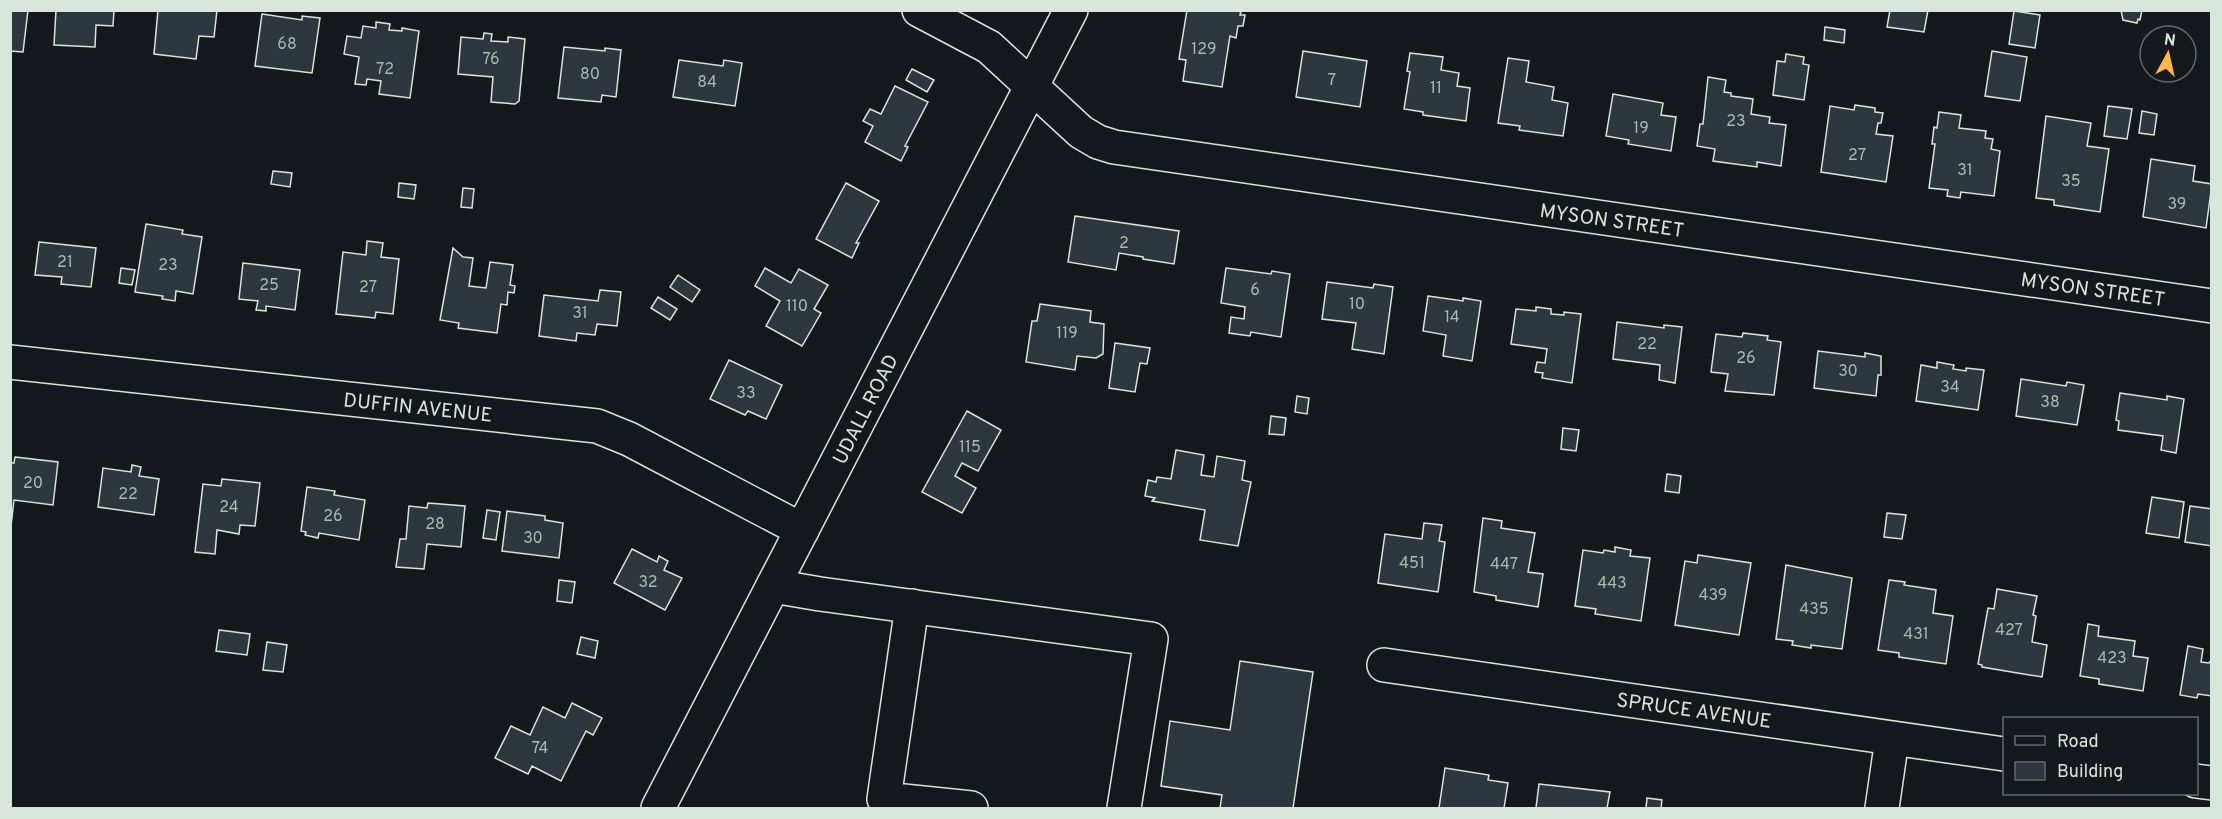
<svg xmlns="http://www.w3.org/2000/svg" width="2222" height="819" font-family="Overpass,sans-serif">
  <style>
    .building { fill: #2c363c; stroke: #d8e6dc; stroke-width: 1.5 }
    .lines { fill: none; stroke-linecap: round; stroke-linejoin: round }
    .minor-casing { stroke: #d8e6dc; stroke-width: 36 }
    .major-casing { stroke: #d8e6dc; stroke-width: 36 }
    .minor { stroke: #14181c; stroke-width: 33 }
    .major { stroke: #14181c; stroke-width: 33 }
    .labels { text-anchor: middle; stroke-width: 4.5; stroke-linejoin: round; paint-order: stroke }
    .number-label { font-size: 16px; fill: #adbab4 }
    .street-label { font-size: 20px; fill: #d8e6dc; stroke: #14181c }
  </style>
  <rect width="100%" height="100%" fill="#14181c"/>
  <g class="building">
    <path d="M10,10H28L23,52L10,51Z"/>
    <path d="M56,10H114L113,26L96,25L95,47L54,45Z"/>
    <path d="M158,10H217L214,37L199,36L196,59L154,54Z"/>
    <path d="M1187,10H1234L1241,12L1240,15H1245L1243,26H1238L1236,38L1230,36L1222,87L1183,81L1186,60L1179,59Z"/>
    <path d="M1890,10H1928L1924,32L1887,27Z"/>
    <path d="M2121,10H2142L2140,20L2138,19L2137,23L2123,20Z"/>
    <path d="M2014,11L2040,15L2035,48L2009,44Z"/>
    <path d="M262,14L302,20V16L320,18L312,73L255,66Z"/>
    <path d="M376,22L390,24L389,30L402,31V28L419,31L410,98L379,94L381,81L367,79L366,85L355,84L359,57L344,54L347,36L361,38L363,26L376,28Z"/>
    <path d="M1825,27L1845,30L1844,43L1824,40Z"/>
    <path d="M484,33L492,34L491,41L508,42V37L525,39L519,101L515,104L491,102L493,77L458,74L461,37L483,39Z"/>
    <path d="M564,47L605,51V48L621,50L616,97L602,95L601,102L558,98Z"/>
    <path d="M1303,51L1367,61L1360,107L1296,97Z"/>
    <path d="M1992,51L2027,57L2020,101L1985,96Z"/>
    <path d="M1410,53L1443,57L1441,70L1459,73L1457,86L1470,88L1466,121L1423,115V112L1404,109L1410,72L1407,71Z"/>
    <path d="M1786,54L1804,57L1803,64L1809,65L1804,100L1773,95L1777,61L1785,62Z"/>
    <path d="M1508,58L1529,61L1526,82L1554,87L1552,100L1568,103L1563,136L1519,130L1520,126L1498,123Z"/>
    <path d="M679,60L723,66L724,60L742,63L735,106L673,97Z"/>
    <path d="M912,69L934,80L927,92L906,80Z"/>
    <path d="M1708,77L1726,80L1724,92L1731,93V96L1753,99L1751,114L1770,117L1769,123L1786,125L1781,166L1757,162V167L1713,161L1715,149L1697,146L1700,124H1703Z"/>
    <path d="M895,86L928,102L905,146L908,147L901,161L865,142L873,126L863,121L870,109L881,114Z"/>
    <path d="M1613,94L1663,103L1661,115L1676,117L1671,151L1628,144L1629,140L1606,136Z"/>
    <path d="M1855,105L1875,108V112L1883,113L1881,123H1878L1876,134L1893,136L1886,182L1821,172L1830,106L1854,110Z"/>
    <path d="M2108,106L2132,109L2127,139L2104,136Z"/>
    <path d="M2142,111L2157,114L2154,135L2139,133Z"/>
    <path d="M1939,112L1961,115L1959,128L1986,131L1985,138L1993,139L1991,149L2000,151L1994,196L1961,192L1960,198L1947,196L1948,190L1929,188L1935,144H1932L1934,127L1937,128Z"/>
    <path d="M2046,116L2091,123L2087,146L2109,149L2100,212L2054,205V200L2036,198Z"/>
    <path d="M2151,159L2195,166L2193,181L2212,184L2206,228L2143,217Z"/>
    <path d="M273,171L292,173L290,187L271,184Z"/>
    <path d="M399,183L416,185L414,199L398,197Z"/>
    <path d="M846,183L879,201L856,243H859L852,258L816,239Z"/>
    <path d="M463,188L474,189L472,208L461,207Z"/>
    <path d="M1075,216L1179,231L1174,264L1143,259V257L1119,253L1116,270L1068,262Z"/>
    <path d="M146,224L183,230L182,234L202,237L193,294L176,291L175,301L162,299L163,296L135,292Z"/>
    <path d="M367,241L383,243L381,257L399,259L393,314L376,312L375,318L336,314L343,252L366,255Z"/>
    <path d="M39,242L96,248L91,287L61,284L62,277L35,275Z"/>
    <path d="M453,248L463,257L473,258L469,286L486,288L490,262L513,265L510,285L515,286L514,293L508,292L507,305L501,304L497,333L458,328L459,323L440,320Z"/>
    <path d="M243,263L300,270L295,310L266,306V311L256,310L258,301L239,299Z"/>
    <path d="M121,268L135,270L132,285L119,283Z"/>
    <path d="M765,268L791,283L799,269L828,285L814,309L821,313L802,346L766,326L780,301L755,286Z"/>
    <path d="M1226,268L1271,274L1272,271L1290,274L1281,337L1251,332L1250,336L1229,333L1231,317L1244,319L1245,307L1221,303Z"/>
    <path d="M678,275L700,290L692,302L670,287Z"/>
    <path d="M1327,282L1373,288L1374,284L1393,287L1384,354L1352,349L1356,323L1322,319Z"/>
    <path d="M600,290L621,292L617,326L597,324L595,335L577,333L576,341L539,336L544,295L598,301Z"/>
    <path d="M1428,296L1463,301V298L1481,301L1472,361L1443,356L1446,335L1423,331Z"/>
    <path d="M658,297L677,309L670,320L651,308Z"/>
    <path d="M1040,304L1091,311L1090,322L1104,324L1103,354L1096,358L1077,356L1075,370L1026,362L1032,321H1037Z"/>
    <path d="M1536,307L1551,309V314L1564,315V312L1581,314L1572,383L1542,378L1543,373L1535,372L1537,362L1545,363L1547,349L1511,344L1516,309L1536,311Z"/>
    <path d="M1617,322L1664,328V325L1682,327L1675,383L1659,380L1660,365L1613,359Z"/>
    <path d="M1743,333L1768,336L1767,340L1781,342L1774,395L1725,391L1728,374L1711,372L1716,334L1742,337Z"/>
    <path d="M1115,343L1150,348L1147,364L1140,363L1135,392L1109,388Z"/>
    <path d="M1818,351L1865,357V353L1881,356V375H1878L1876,396L1814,388Z"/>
    <path d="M729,360L782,385L766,419L748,411L745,415L710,399Z"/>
    <path d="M1937,362L1954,365L1953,369L1966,371V368L1984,370L1978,410L1916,401L1921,365L1937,368Z"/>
    <path d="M2021,379L2066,386L2067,382L2084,385L2077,425L2016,416Z"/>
    <path d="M2120,393L2167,400V396L2184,399L2176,453L2161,450L2163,436L2118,430L2119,421L2116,420Z"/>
    <path d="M1297,396L1309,398L1307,414L1295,412Z"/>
    <path d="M967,411L1001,430L978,471L962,463L955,476L976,488L962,513L922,492Z"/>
    <path d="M1271,416L1286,418L1284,435L1269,434Z"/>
    <path d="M1563,428L1579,430L1576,451L1561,449Z"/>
    <path d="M1176,450L1204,455L1201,475L1214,477L1217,456L1245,461L1242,480L1251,482L1238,546L1200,540L1205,510L1152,501L1155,498L1145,496L1148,480L1156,482L1157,477L1171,479Z"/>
    <path d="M15,457L58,462L53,505L14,500L11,526L10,463H14Z"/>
    <path d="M132,465L141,467L139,476L159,479L154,515L98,507L103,468L131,472Z"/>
    <path d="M1667,474L1681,476L1679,493L1665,491Z"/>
    <path d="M222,479L260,483L255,526L240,525L239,534L217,530L215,554L195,552L203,484L221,486Z"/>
    <path d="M307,487L335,491L334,495L365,500L359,540L319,533L318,538L305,535L306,532L301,531Z"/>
    <path d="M2152,497L2184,502L2179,538L2146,533Z"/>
    <path d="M428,503L465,506L461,547L427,544L424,569L396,567L400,539H406L409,506L427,508Z"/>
    <path d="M2190,506L2212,509V546L2185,542Z"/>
    <path d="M487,510L500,512L496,540L483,538Z"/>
    <path d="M507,511L545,516V520L563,523L559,558L502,551Z"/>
    <path d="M1887,513L1906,515L1902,539L1884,537Z"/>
    <path d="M1483,518L1502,521L1501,528L1535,533L1528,572L1543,574L1538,607L1496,600V596L1474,592Z"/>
    <path d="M1424,523L1442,525L1439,541L1445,542L1438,592L1378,583L1385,534L1422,539Z"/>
    <path d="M1615,547L1631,550L1630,556L1650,558L1641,621L1595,614L1596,609L1575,606L1583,550L1603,553L1604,550L1615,552Z"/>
    <path d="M632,549L657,562L659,556L668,561L664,570L682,578L665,610L614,583Z"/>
    <path d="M1698,555L1751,563L1739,635L1675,625L1685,561L1697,563Z"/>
    <path d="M1786,565L1852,578L1842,649L1811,645V648L1792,645L1793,641L1776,639Z"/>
    <path d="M559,580L575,582L572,603L557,601Z"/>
    <path d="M1889,580L1905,582L1904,585L1936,590L1933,613L1953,616L1946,664L1899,657V653L1878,650Z"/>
    <path d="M1997,589L2037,596L2033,615L2036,616L2032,642L2047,645L2042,677L1982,667V665L1978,664L1988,608L1994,609Z"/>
    <path d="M2088,624L2099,626L2098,636L2135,641L2133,656L2148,658L2143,691L2099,684V679L2080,676Z"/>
    <path d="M219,630L250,634L247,655L216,651Z"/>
    <path d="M581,637L598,641L595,658L577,654Z"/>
    <path d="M267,642L287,645L283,672L263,670Z"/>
    <path d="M2188,646L2203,649L2201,662L2209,663L2212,659V696L2198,694L2197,698L2180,695Z"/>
    <path d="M1240,661L1313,672L1293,808H1220L1222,795L1161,786L1170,721L1230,730Z"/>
    <path d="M572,703L602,718L593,735L586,731L561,781L532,766L528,774L495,758L511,726L530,735L543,707L565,718Z"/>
    <path d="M1445,768L1489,775L1488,780L1508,783L1504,808H1439Z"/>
    <path d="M1539,784L1610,792L1607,808H1536Z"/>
    <path d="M1647,798L1662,800L1661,808H1646Z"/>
  </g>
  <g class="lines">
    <g class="minor-casing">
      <g id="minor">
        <path d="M919,10L989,47L1081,132L1098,142L1114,147L2212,306"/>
        <path d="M10,362L597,426L629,439L802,530"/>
        <path d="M773,586L820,594L1151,639L1124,808"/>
        <path d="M912,606L884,799L971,808"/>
        <path d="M1384,665L2004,754"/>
        <path d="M2196,781L2212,783"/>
        <path d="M1882,808L1892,739"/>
      </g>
    </g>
    <g class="major-casing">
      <path id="major" d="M658,808L1071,10"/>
    </g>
    <use href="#minor" class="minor"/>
    <use href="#major" class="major"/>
  </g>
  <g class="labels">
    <g class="number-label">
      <text x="287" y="49">68</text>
      <text x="1204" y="54">129</text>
      <text x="491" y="64">76</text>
      <text x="385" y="74">72</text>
      <text x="590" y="79">80</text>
      <text x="1332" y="85">7</text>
      <text x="707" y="87">84</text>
      <text x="1436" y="93">11</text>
      <text x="1736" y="126">23</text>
      <text x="1641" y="133">19</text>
      <text x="1857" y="160">27</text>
      <text x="1965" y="175">31</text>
      <text x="2071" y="186">35</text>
      <text x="2177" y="209">39</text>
      <text x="1124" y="248">2</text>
      <text x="65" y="267">21</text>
      <text x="168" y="270">23</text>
      <text x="269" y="290">25</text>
      <text x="368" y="292">27</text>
      <text x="1255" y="295">6</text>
      <text x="1357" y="309">10</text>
      <text x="797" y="311">110</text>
      <text x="580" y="318">31</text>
      <text x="1452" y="322">14</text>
      <text x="1067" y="338">119</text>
      <text x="1647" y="349">22</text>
      <text x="1746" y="363">26</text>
      <text x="1848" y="376">30</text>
      <text x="1950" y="392">34</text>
      <text x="746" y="398">33</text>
      <text x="2050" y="407">38</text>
      <text x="970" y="452">115</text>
      <text x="33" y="488">20</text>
      <text x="128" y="499">22</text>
      <text x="229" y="512">24</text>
      <text x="333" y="521">26</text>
      <text x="435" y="529">28</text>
      <text x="533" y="543">30</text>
      <text x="1412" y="568">451</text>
      <text x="1504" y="569">447</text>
      <text x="648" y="587">32</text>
      <text x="1612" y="588">443</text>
      <text x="1713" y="600">439</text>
      <text x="1814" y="614">435</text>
      <text x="2009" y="635">427</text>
      <text x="1916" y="639">431</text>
      <text x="2112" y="663">423</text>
      <text x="540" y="753">74</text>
    </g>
    <g class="street-label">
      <text transform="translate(1612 220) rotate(8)" y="7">MYSON STREET</text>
      <text transform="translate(2093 289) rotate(8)" y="7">MYSON STREET</text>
      <text transform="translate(418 407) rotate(6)" y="7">DUFFIN AVENUE</text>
      <text transform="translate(865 409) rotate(-63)" y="7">UDALL ROAD</text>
      <text transform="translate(1694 710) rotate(8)" y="7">SPRUCE AVENUE</text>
    </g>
  </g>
  <rect width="2222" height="819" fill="none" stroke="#d8e6dc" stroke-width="24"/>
  <rect x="2003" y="717" width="195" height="78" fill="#14181c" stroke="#626a69" stroke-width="1.5"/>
  <rect x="2015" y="736" width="30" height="9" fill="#14181c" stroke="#626a69" stroke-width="1.5"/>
  <text x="2057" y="747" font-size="18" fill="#d8e6dc">Road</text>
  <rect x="2015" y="762" width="30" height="18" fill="#2c363c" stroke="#626a69" stroke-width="1.5"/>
  <text x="2057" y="777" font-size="18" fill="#d8e6dc">Building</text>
  <g transform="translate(2168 54) rotate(8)"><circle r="28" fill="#14181c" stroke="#626a69" stroke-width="1.5"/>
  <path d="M0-4.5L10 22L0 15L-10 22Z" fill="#ffb74d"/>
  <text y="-9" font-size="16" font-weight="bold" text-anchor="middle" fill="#d8e6dc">N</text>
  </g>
</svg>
